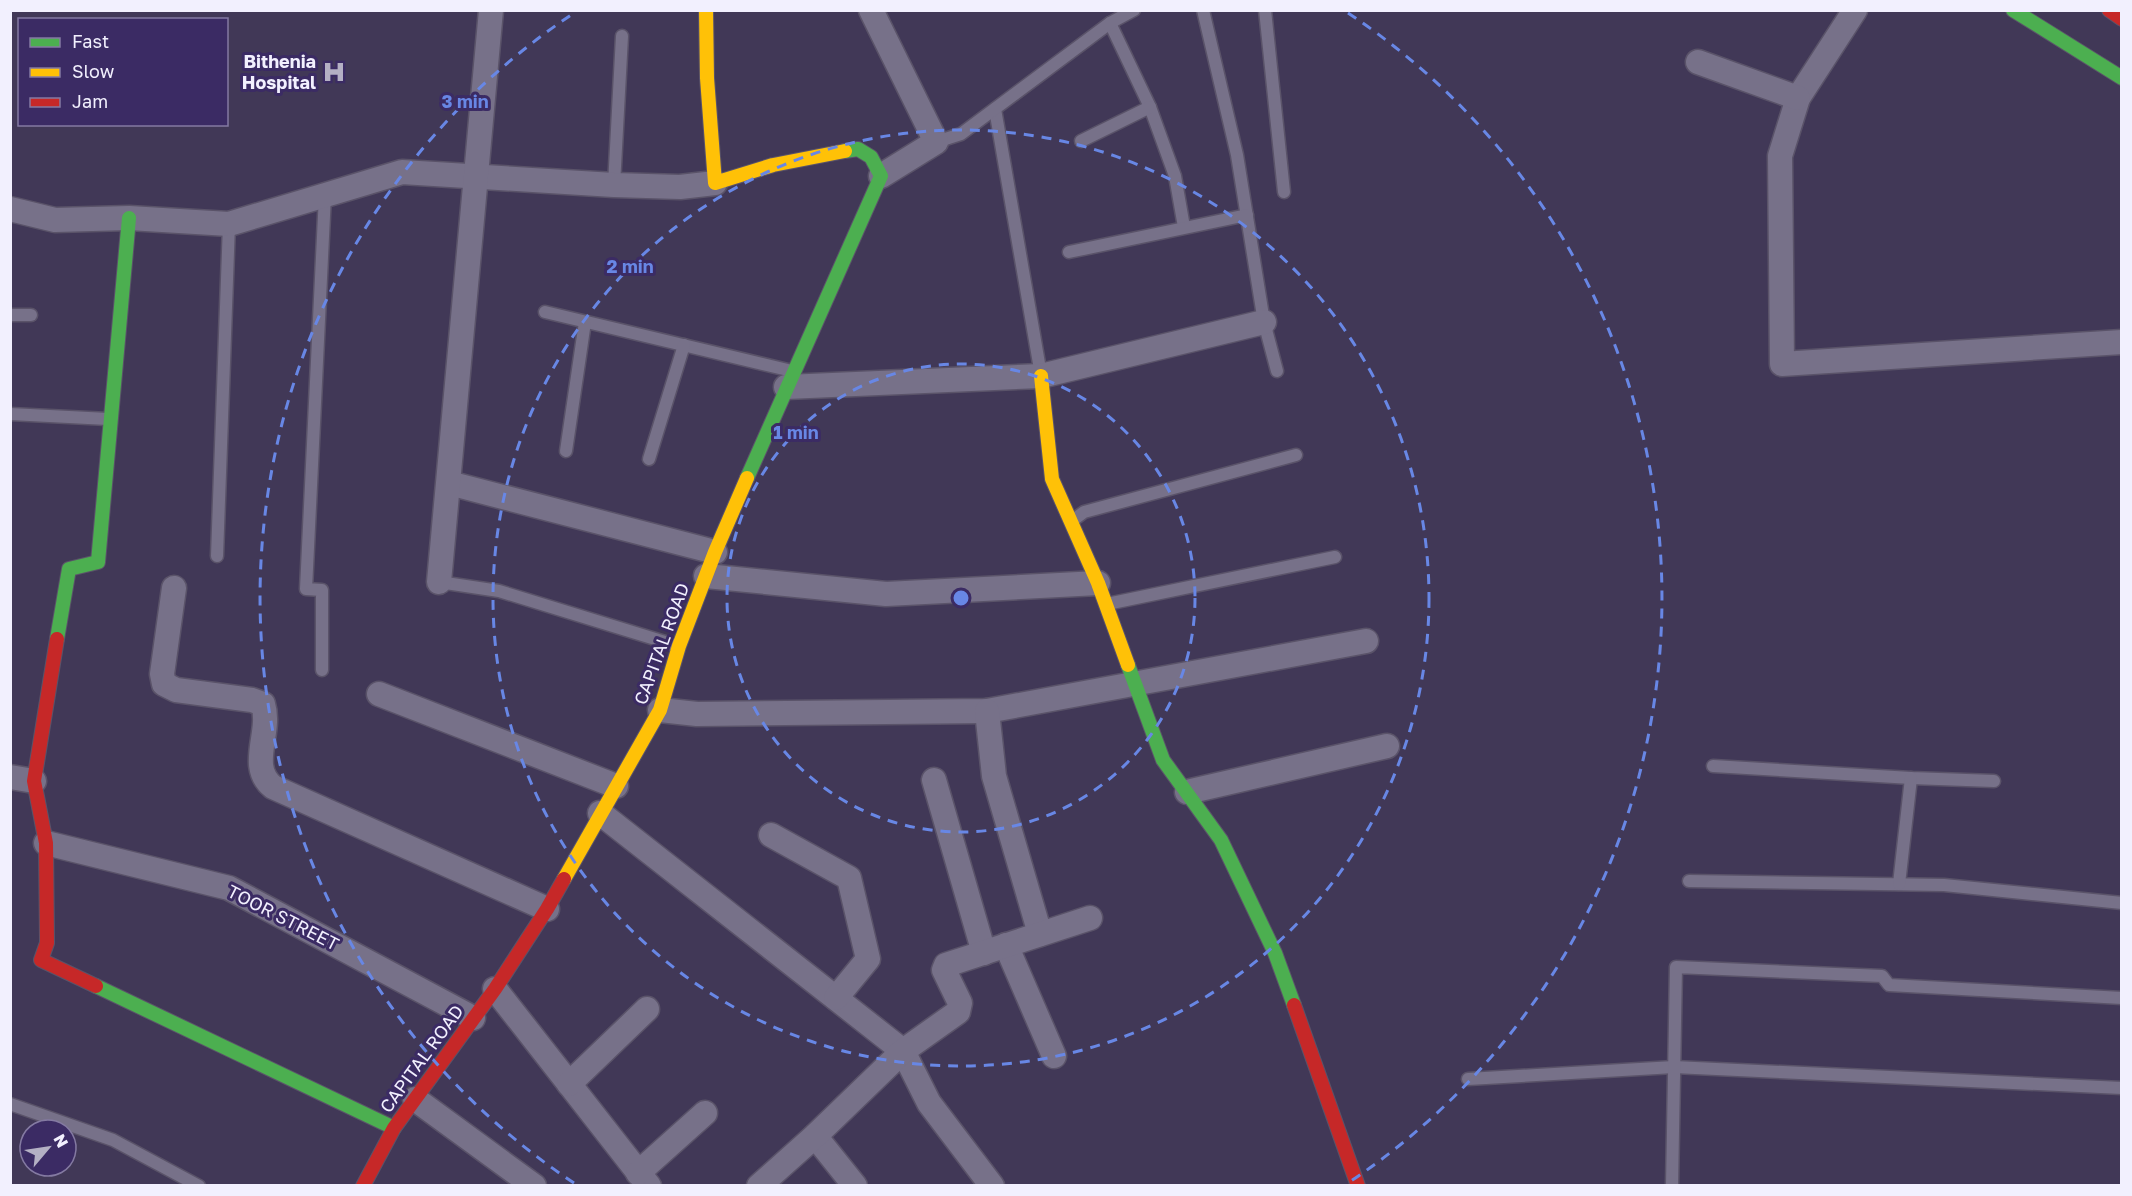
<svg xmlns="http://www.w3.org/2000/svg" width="2132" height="1196" font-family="'Golos Text',sans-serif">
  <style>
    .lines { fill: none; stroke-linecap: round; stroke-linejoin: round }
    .lane-casing { stroke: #5a5369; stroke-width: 15 }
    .street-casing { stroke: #5a5369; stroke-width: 27 }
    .fast-casing { stroke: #5a5369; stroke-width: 16 }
    .slow-casing { stroke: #5a5369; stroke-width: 16 }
    .jam-casing { stroke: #5a5369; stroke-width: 16 }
    .lane { stroke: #777189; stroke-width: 12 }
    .street { stroke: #777189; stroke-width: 24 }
    .fast { stroke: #4caf50; stroke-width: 14 }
    .slow { stroke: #ffc107; stroke-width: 14 }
    .jam { stroke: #c62828; stroke-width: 14 }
    .ring { fill: none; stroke: #6887e5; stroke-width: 3; stroke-dasharray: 10 8 }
    .labels { text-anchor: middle; stroke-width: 6; stroke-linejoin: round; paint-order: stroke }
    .poi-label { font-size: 18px; font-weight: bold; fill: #f2f0fe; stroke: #3b2b64; text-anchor: end }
    .street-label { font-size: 18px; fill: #f2f0fe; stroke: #3b2b64 }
    .centre { fill: #6887e5; stroke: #3b2b64; stroke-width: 3 }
    .ring-label { font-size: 18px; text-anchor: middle; font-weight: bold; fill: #6887e5; stroke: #3b2b64; stroke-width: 6; stroke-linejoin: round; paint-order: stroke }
  </style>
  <rect width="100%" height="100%" fill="#413857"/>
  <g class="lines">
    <g class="lane-casing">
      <g id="lane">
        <path d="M1203,10L1237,155L1264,322L1277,371"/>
        <path d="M1265,10L1284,192"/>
        <path d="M1110,23L1150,107L1175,176L1184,227"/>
        <path d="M995,109L1041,375"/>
        <path d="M1081,141L1150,107"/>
        <path d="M936,142L961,134L1110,23L1134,10"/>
        <path d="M614,185L622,36"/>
        <path d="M1069,252L1247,215"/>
        <path d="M545,312L792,371"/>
        <path d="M10,315H31"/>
        <path d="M10,414L108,419"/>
        <path d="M566,451L585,322"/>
        <path d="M649,459L684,345"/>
        <path d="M1072,521L1084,512L1296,455"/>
        <path d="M217,556L229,224"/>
        <path d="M439,582L499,591L678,646"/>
        <path d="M1107,604L1335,557"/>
        <path d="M322,670V590L306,589L325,195"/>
        <path d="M1713,766L1911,778L1994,781"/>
        <path d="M1689,881L1944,885L2122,903"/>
        <path d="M1899,884L1911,778"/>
        <path d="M1468,1079L1674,1067L2122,1088"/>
        <path d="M10,1104L113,1140L199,1186"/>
        <path d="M1672,1186L1676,967L1882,976L1889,985L2122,998"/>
      </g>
    </g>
    <g class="street-casing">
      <g id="street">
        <path d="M871,10L936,142L881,176"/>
        <path d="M1855,10L1798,98L1780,156L1782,364L2122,342"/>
        <path d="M1698,62L1798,98"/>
        <path d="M10,209L55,220L129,218L229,224L402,172L614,185L680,187L715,183"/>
        <path d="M786,387L1041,376L1264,322"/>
        <path d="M449,483L715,552"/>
        <path d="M706,576L886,594L1098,583"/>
        <path d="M439,582L491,10"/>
        <path d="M174,588L162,674L164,684L176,690L252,700L263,704C272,733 247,766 273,787L547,909"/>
        <path d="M379,694L616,786"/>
        <path d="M660,710L697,714L987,711L1366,641"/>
        <path d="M987,711L994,776L1040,934"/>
        <path d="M10,777L34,781"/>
        <path d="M934,780L984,953"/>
        <path d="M1187,792L1387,746"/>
        <path d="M600,813L903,1051L929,1103L992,1186"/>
        <path d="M771,835L849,878L868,959L836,998"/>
        <path d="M46,843L229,888L473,1018"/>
        <path d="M1006,945L1054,1056"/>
        <path d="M495,989L649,1186"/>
        <path d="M569,1084L647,1009"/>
        <path d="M415,1099L534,1186"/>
        <path d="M815,1136L855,1186"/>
        <path d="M638,1173L705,1113"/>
        <path d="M759,1186L815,1136L903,1051L958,1012L960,1003L944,970L946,965L1090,918"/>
      </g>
    </g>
    <g class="fast-casing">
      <g id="fast">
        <path d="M2013,10L2122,78"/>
        <path d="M747,478L881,176L871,157L858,149L845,151"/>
        <path d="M57,639L69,569L98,562L129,218"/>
        <path d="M1128,665L1163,760L1221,840L1275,953L1294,1005"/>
        <path d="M96,986L394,1128"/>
      </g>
    </g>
    <g class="slow-casing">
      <g id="slow">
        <path d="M706,10L707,78L715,183L773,165L845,151"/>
        <path d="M1041,376L1052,479L1098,583L1128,665"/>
        <path d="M564,879L660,710L679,646L715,552L747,478"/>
      </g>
    </g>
    <g class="jam-casing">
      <g id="jam">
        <path d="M2109,10L2122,19"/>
        <path d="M57,639L34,781L46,843L47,943L41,960L96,986"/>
        <path d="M1294,1005L1358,1186"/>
        <path d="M363,1186L394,1128L495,989L547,909L564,879"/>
      </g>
    </g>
    <use href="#lane" class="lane"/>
    <use href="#street" class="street"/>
    <use href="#fast" class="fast"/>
    <use href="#slow" class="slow"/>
    <use href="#jam" class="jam"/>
  </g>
  <g class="ring">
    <circle cx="961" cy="598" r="234"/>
    <circle cx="961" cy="598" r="468"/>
    <path d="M574 1183A702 702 0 0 1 574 13M1348 13A702 702 0 0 1 1348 1183"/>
  </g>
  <defs>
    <g id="hospital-bare" transform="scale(1.8)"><path d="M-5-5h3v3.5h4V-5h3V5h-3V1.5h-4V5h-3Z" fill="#b4b0c4" stroke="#3b2b64" stroke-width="2.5" paint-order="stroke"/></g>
  </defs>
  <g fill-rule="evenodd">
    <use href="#hospital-bare" x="334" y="72"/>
  </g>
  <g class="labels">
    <g class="poi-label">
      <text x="316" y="68">Bithenia<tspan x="316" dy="21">Hospital</tspan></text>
    </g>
    <g class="street-label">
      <text transform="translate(662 644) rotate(-70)" y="6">CAPITAL ROAD</text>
      <text transform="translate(283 918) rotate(27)" y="6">TOOR STREET</text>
      <text transform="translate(422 1059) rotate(-54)" y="6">CAPITAL ROAD</text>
    </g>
  </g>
  <circle cx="961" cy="598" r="9" class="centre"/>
  <g class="ring-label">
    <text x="465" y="108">3 min</text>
    <text x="630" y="273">2 min</text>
    <text x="796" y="439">1 min</text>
  </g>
  <rect width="2132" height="1196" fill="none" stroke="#f2f0fe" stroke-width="24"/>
  <rect x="18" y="18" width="210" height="108" fill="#3b2b64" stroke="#847aa2" stroke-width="1.5"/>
  <rect x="30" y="38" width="30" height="9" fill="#4caf50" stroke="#847aa2" stroke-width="1.5"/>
  <text x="72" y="48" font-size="18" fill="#f2f0fe">Fast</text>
  <rect x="30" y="68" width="30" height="9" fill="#ffc107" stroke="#847aa2" stroke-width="1.5"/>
  <text x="72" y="78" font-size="18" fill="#f2f0fe">Slow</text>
  <rect x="30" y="98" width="30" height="9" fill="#c62828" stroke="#847aa2" stroke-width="1.5"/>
  <text x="72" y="108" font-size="18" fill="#f2f0fe">Jam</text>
  <g transform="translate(48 1148) rotate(61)"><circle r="28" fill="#3b2b64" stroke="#847aa2" stroke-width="1.5"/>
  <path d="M0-4.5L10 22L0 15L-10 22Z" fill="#b4b0c4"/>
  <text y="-9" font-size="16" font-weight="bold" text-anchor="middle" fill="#f2f0fe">N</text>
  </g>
</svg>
